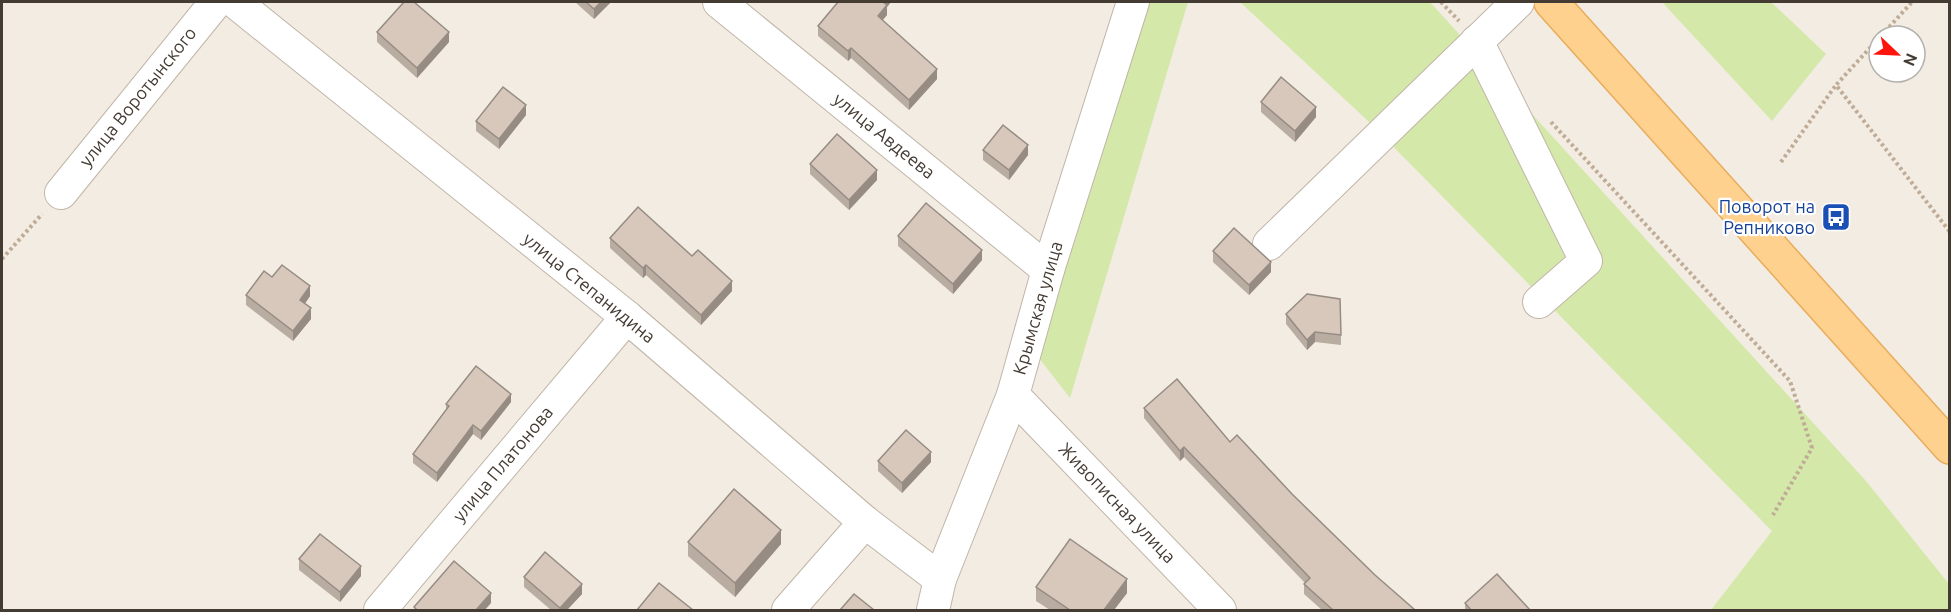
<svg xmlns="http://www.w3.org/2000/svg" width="1951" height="612" font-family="Ubuntu,sans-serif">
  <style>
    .green { fill: #d4e9a9 }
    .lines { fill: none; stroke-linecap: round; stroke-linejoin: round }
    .minor-casing { stroke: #c1b5a8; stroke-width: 34 }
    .major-casing { stroke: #e8ac5b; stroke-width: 36 }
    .path { stroke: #c0ac96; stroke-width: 4; stroke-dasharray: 3 3; stroke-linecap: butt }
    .minor { stroke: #fff; stroke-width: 32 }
    .major { stroke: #ffd18f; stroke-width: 33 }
    .wall { fill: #b9aca1 }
    .shaded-wall { fill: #968c83 }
    .building { fill: #d7c8bb; stroke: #968c83; stroke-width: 1.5 }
    .labels { text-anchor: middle; stroke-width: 4.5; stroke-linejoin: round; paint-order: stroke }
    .street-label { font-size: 18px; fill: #443b33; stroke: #fff }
    .transit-label { font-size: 18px; fill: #164399; stroke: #fff; text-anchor: end }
  </style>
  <rect width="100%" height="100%" fill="#f2ece3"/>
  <g class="green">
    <path d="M1141,2H1188L1070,398L1039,358Z"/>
    <path d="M1240,2H1430L1866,481L1949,584V610H1711L1772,531L1367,120Z"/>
    <path d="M1662,2H1771L1826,54L1772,121Z"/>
  </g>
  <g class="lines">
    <g class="minor-casing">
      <g id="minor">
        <path d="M235,2L627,317L865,522L940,579"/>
        <path d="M719,2L1048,270"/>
        <path d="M1477,41L1586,261L1539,302"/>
        <path d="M61,193L216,2"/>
        <path d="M1269,244L1518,2"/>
        <path d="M1013,395L1220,610"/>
        <path d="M380,610L627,317"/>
        <path d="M788,610L865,522"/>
        <path d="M933,610L940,579L1013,395L1048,270L1133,2"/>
      </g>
    </g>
    <g class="major-casing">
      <path id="major" d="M1551,2L1950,447"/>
    </g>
    <g class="path">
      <path d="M1441,2L1459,21"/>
      <path d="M1881,36L1912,2"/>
      <path d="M1879,38L1836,85L1950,232"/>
      <path d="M1551,122L1790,381L1812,448L1773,515"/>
      <path d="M1781,162L1836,85"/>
      <path d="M2,259L42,214"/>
    </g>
    <use href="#minor" class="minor"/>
    <use href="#major" class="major"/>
  </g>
  <g class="wall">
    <path d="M575,2H611L594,19Z"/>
    <path d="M838,2H891L887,7V15L882,20L937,79L909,110L851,58L848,61L818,36V26Z"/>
    <path d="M377,32L449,42L417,78L377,42Z"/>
    <path d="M1261,102L1316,117L1295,142L1261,112Z"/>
    <path d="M526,115L499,149L476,131V121Z"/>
    <path d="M983,150L1028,155L1009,180L983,160Z"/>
    <path d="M810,164L877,180L849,210L810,174Z"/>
    <path d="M898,236L982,260L953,294L898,246Z"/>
    <path d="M610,238L692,256L732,291L701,325L646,275L643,278L610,248Z"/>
    <path d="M1213,251L1271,272L1249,295L1213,262Z"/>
    <path d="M272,277L310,296L305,304L311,319L293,341L246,305V295Z"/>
    <path d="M1286,314L1341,335V345L1315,342L1307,350L1286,324Z"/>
    <path d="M511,402L481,440L473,434L437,482L413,463V454L446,411V404Z"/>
    <path d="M1144,408L1230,442L1292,494L1375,575L1415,610H1322L1304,594V584L1305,583L1184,457L1180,461L1144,418Z"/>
    <path d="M878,461L931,462L902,493L878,471Z"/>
    <path d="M688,542L781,544L735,597L688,556Z"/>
    <path d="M299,559L361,576L340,602L299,570Z"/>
    <path d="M524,577L582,594L567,610H551L524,587Z"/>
    <path d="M1036,587L1127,593L1114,610H1050L1036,601Z"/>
    <path d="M1465,603L1530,610H1465Z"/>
  </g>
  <g class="shaded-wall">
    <path d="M601,2H611L594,19V9Z"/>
    <path d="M882,2H891L887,7V15L878,26V16Z"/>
    <path d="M449,32V42L417,78V68Z"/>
    <path d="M851,48V58L848,61V51Z"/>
    <path d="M937,69V79L909,110V100Z"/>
    <path d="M526,105V115L499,149V139Z"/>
    <path d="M1316,107V117L1295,142V131Z"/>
    <path d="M1028,145V155L1009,180V170Z"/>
    <path d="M877,170V180L849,210V200Z"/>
    <path d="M982,250V260L953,294V284Z"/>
    <path d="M1271,262V272L1249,295V285Z"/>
    <path d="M646,265V275L643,278V268Z"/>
    <path d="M732,281V291L701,325V315Z"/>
    <path d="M310,286V296L300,310V300Z"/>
    <path d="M311,308V319L293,341V331Z"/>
    <path d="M1315,332V342L1307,350V340Z"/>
    <path d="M511,394V402L481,440V431Z"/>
    <path d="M473,425V434L437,482V473Z"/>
    <path d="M1184,447V457L1180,461V451Z"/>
    <path d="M931,452V462L902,493V483Z"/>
    <path d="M781,530V544L735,597V583Z"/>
    <path d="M361,566V576L340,602V592Z"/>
    <path d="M1127,579V593L1114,610H1104Z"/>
    <path d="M582,584V594L567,610H560V608Z"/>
    <path d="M491,593V603L485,610H476Z"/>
  </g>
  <g class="building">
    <path d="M404,2H414L449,32L417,68L377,32Z"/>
    <path d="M586,2H601L594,9Z"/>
    <path d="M838,2H883L887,5L878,16L937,69L909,100L851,48L848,51L818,26Z"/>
    <path d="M1281,77L1316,107L1295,131L1261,102Z"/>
    <path d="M503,87L526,105L499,139L476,121Z"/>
    <path d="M1003,125L1028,145L1009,170L983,150Z"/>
    <path d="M837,134L877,170L849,200L810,164Z"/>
    <path d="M926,203L982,250L953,284L898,236Z"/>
    <path d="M638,207L692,256L698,250L732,281L701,315L646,265L643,268L610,238Z"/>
    <path d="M1234,228L1271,262L1249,285L1213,251Z"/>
    <path d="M282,265L310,286L300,300L311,308L293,331L246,295L264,271L272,277Z"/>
    <path d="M1307,294L1340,299L1341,335L1315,332L1307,340L1286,314Z"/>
    <path d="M476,366L511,394L481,431L473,425L437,473L413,454L449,406L446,404Z"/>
    <path d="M1177,379L1230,442L1237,435L1292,494L1375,575L1415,610H1333L1304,584L1310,578L1184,447L1180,451L1144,408Z"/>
    <path d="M906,430L931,452L902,483L878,461Z"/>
    <path d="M734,489L781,530L735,583L688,542Z"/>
    <path d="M320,534L361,566L340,592L299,559Z"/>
    <path d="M1070,539L1127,579L1104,610H1070L1036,587Z"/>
    <path d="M545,552L582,584L560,608L524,577Z"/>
    <path d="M454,561L491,593L476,610H417L414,607Z"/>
    <path d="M1497,574L1530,610H1471L1465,603Z"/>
    <path d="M659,583L693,610H637Z"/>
    <path d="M854,594L874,610H840Z"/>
  </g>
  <defs>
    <g id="bus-square" transform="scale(1.5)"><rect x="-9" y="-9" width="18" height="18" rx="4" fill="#1a4fb4" stroke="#fff"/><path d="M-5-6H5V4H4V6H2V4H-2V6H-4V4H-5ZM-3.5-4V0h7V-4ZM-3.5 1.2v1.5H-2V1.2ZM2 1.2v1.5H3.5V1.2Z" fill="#fff"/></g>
  </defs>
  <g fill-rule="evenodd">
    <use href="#bus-square" x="1836" y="217"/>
  </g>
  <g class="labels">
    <g class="street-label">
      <text transform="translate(138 97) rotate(-51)" y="6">улица Воротынского</text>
      <text transform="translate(884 136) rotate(39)" y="6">улица Авдеева</text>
      <text transform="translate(589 288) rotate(39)" y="6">улица Степанидина</text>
      <text transform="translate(1038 308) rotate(-74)" y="6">Крымская улица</text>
      <text transform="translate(503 464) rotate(-50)" y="6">улица Платонова</text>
      <text transform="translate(1117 503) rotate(46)" y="6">Живописная улица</text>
    </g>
    <g class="transit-label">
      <text x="1815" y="213">Поворот на<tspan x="1815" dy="21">Репниково</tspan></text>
    </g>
  </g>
  <rect width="1951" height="612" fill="none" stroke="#443b33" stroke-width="6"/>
  <g transform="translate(1897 54) rotate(113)"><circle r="28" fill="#ffffff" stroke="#b4b1ad" stroke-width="1.5"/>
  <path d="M0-4.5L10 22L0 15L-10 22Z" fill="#ff140d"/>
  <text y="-9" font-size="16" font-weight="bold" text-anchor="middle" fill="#443b33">N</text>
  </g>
</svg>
